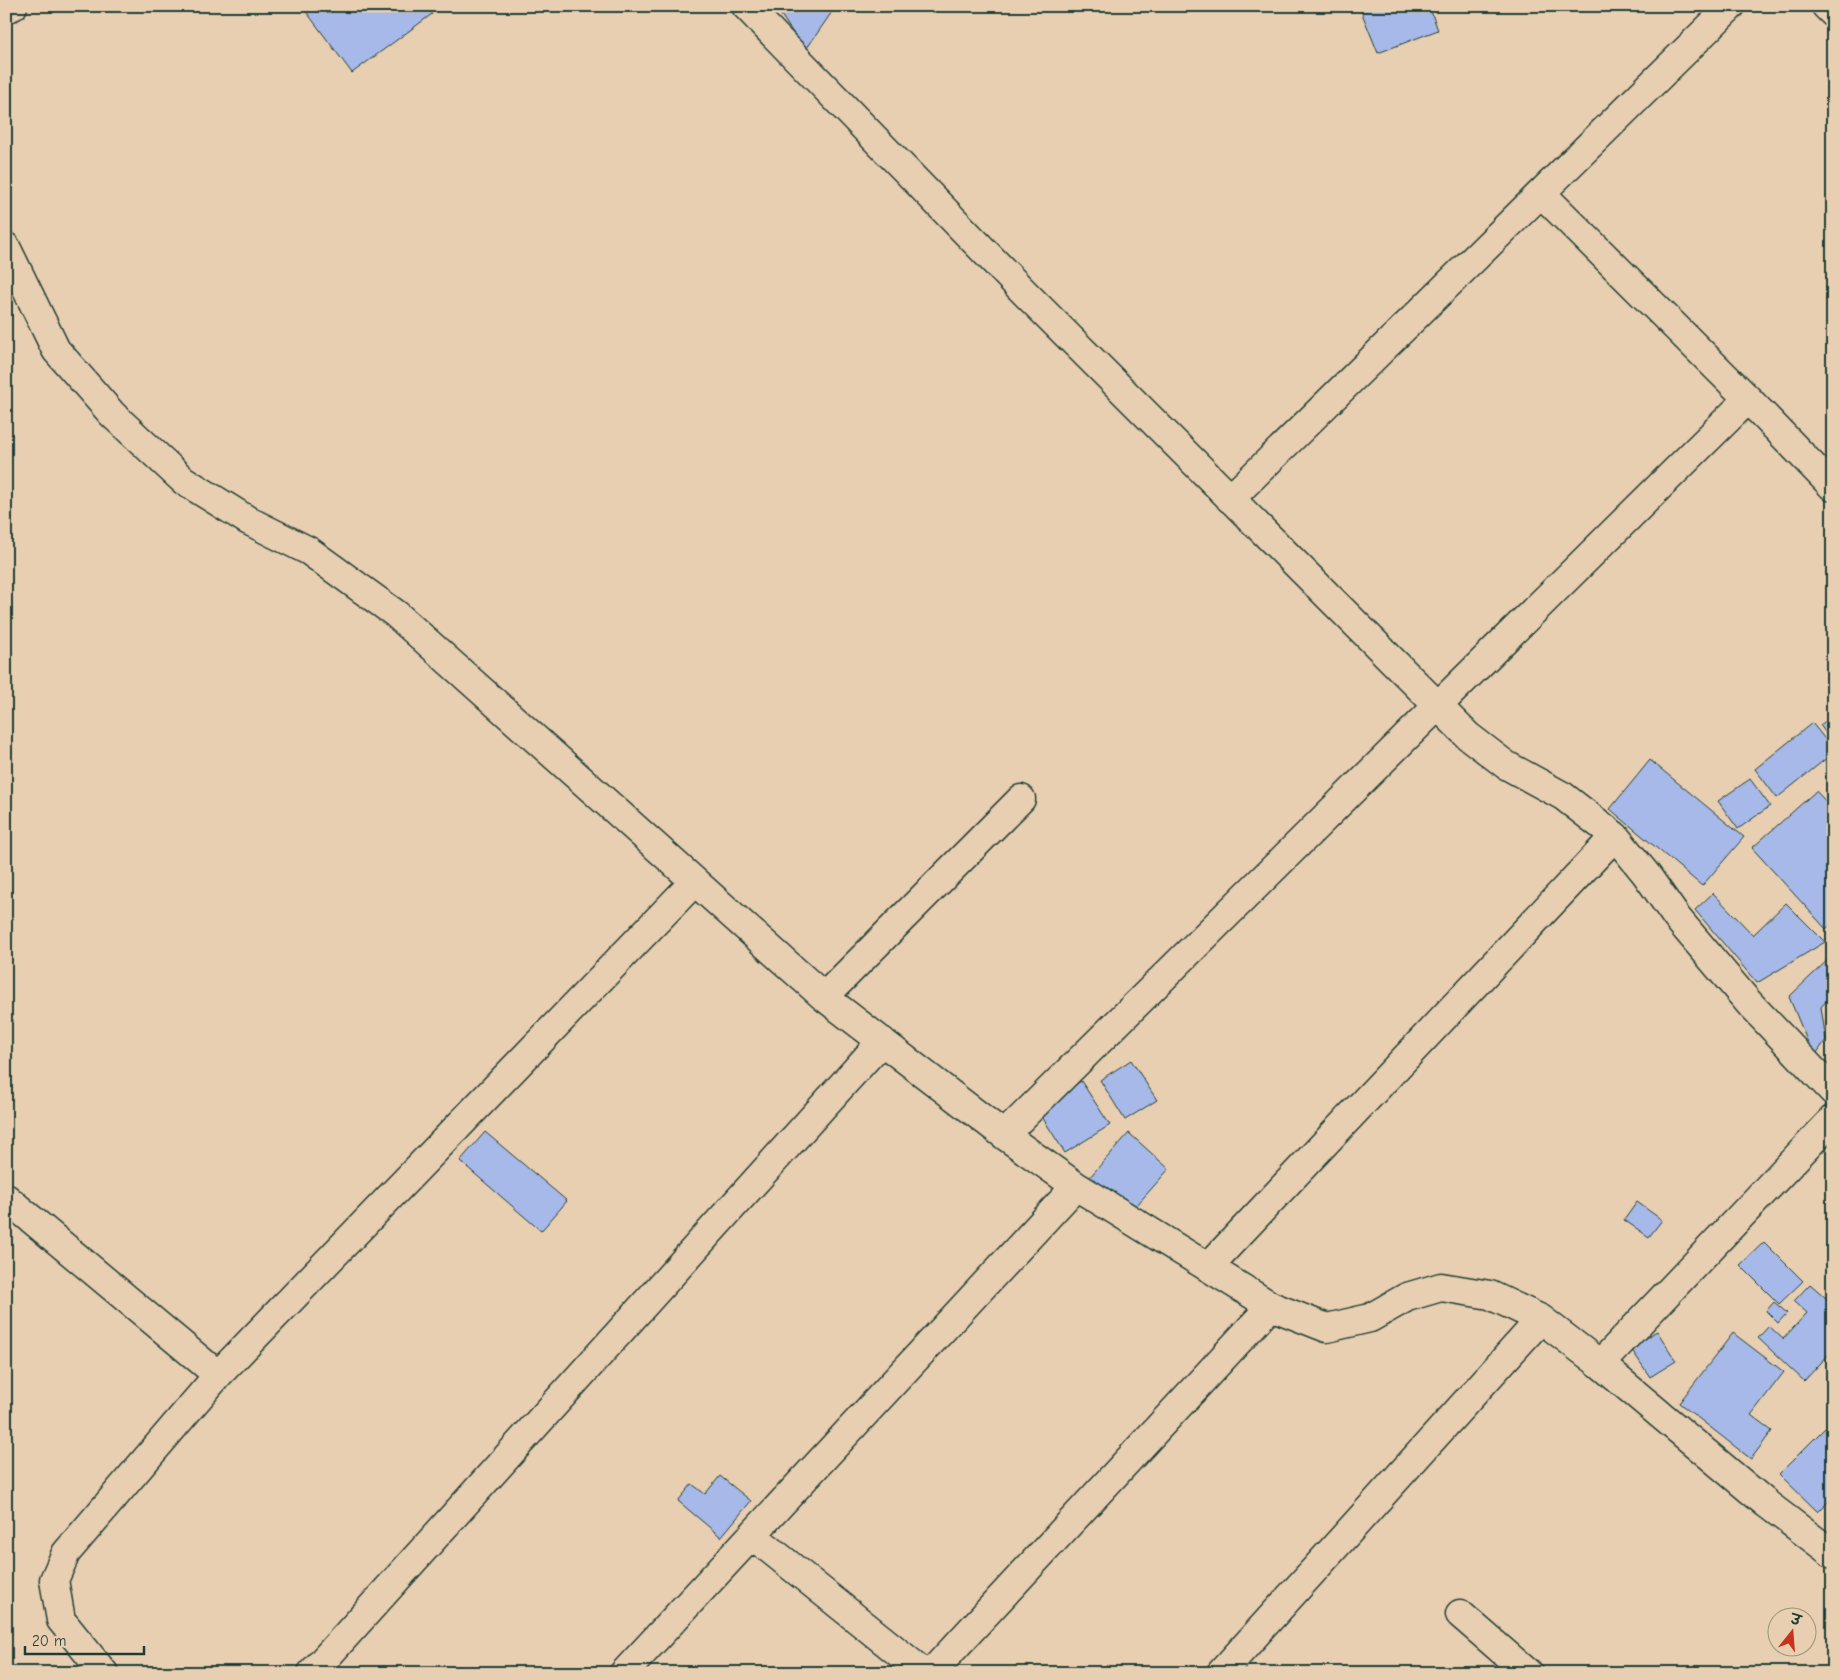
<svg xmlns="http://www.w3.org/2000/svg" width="1839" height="1679" font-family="'Comic Neue','Playpen Sans Deva',sans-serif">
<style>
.building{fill:#a7b9e8;stroke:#1f3d34}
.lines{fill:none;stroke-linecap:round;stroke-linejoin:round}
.minor-casing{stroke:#1f3d34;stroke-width:31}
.highway-casing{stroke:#1f3d34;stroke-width:31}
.minor{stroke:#e9cfb1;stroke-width:28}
.highway{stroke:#e9cfb1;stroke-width:28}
</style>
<rect width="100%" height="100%" fill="#e9cfb1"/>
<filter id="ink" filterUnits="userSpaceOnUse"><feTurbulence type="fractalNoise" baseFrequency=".02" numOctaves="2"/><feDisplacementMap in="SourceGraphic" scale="10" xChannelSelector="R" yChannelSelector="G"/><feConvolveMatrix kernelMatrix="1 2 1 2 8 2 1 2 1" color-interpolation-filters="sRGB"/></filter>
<g filter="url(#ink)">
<!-- building -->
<path class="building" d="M 302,6 L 426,6 L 432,14 L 352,73 Z
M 775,6 L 836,6 L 805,51 Z
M 1359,6 L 1429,6 L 1438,30 L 1378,53 Z
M 1833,716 L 1833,743 L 1820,725 Z
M 1812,723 L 1833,749 L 1833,753 L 1777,798 L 1755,769 Z
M 1650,760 L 1744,837 L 1702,886 L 1610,809 Z
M 1750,779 L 1770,806 L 1738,829 L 1718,801 Z
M 1816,791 L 1833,809 L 1833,922 L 1826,929 L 1752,848 Z
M 1713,893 L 1753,935 L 1786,903 L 1825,942 L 1757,983 L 1695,910 Z
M 1833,955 L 1833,993 L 1821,1007 L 1826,1040 L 1814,1057 L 1789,997 Z
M 1131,1060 L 1157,1100 L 1125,1120 L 1100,1080 Z
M 1081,1081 L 1110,1125 L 1065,1153 L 1037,1109 Z
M 485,1132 L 567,1201 L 541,1231 L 460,1161 Z
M 1129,1133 L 1169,1169 L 1128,1215 L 1088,1179 Z
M 1637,1202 L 1662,1220 L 1649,1237 L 1624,1220 Z
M 1764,1242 L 1803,1281 L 1779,1304 L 1740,1265 Z
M 1810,1284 L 1833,1304 L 1833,1350 L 1804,1381 L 1758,1338 L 1769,1326 L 1783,1339 L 1807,1313 L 1794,1301 Z
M 1774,1302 L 1787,1313 L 1778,1323 L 1766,1311 Z
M 1657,1331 L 1676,1361 L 1650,1377 L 1630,1347 Z
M 1733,1333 L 1784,1372 L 1751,1415 L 1772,1431 L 1751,1459 L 1679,1403 Z
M 1833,1420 L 1833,1497 L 1818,1512 L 1779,1474 Z
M 720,1476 L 751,1501 L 721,1537 L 678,1501 L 692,1484 L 705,1494 Z"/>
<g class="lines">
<defs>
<path id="minor" d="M 746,6 L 1023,291 L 1468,736 L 1506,765 L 1563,796 L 1615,836 L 1646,874 L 1677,918 L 1749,1003 L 1833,1091
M 1826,6 L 1833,13
M 1541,193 L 1748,399 L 1833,487
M 6,247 L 56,350 L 112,414 L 183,480 L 249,521 L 309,551 L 396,614 L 824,997 L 1004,1135 L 1076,1186 L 1271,1306 L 1327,1328 L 1370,1318 L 1407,1297 L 1441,1287 L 1490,1295 L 1541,1319 L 1600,1364 L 1767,1504 L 1833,1554
M 1230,499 L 1731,6
M 824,997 L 1021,799
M 1004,1135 L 1748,399
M 6,1198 L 218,1375
M 1208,1267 L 1615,836
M 1600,1364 L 1833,1119
M 752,1535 L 924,1673
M 1460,1614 L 1528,1673
M 104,1673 L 61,1620 L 54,1580 L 66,1553 L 218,1375 L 694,882
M 312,1673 L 882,1041
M 624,1673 L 1076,1186
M 931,1673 L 1271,1306
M 1221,1673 L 1541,1319"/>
<path id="highway" d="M 6,9 L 13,6"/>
</defs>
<!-- minor casing -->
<use href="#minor" class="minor-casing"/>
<!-- highway casing -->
<use href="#highway" class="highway-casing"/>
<!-- minor -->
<use href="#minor" class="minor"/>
<!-- highway -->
<use href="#highway" class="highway"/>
</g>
</g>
<!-- margin -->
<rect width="1839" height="1679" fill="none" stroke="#e9cfb1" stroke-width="25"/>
<rect x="12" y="12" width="1814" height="1654" fill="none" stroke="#1f3d34" stroke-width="2" filter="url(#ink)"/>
<!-- north arrow -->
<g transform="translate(1792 1632) rotate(17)"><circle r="24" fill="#e9cfb1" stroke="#98957f"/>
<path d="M0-4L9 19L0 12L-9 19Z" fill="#c8321e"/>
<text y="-8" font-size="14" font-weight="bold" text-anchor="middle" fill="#1f3d34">उ</text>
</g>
<!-- scale -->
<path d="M25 1646v8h119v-8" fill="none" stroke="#1f3d34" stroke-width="2.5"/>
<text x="32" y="1646" font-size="15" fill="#1f3d34" stroke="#e9cfb1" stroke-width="4" paint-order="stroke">20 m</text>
</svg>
